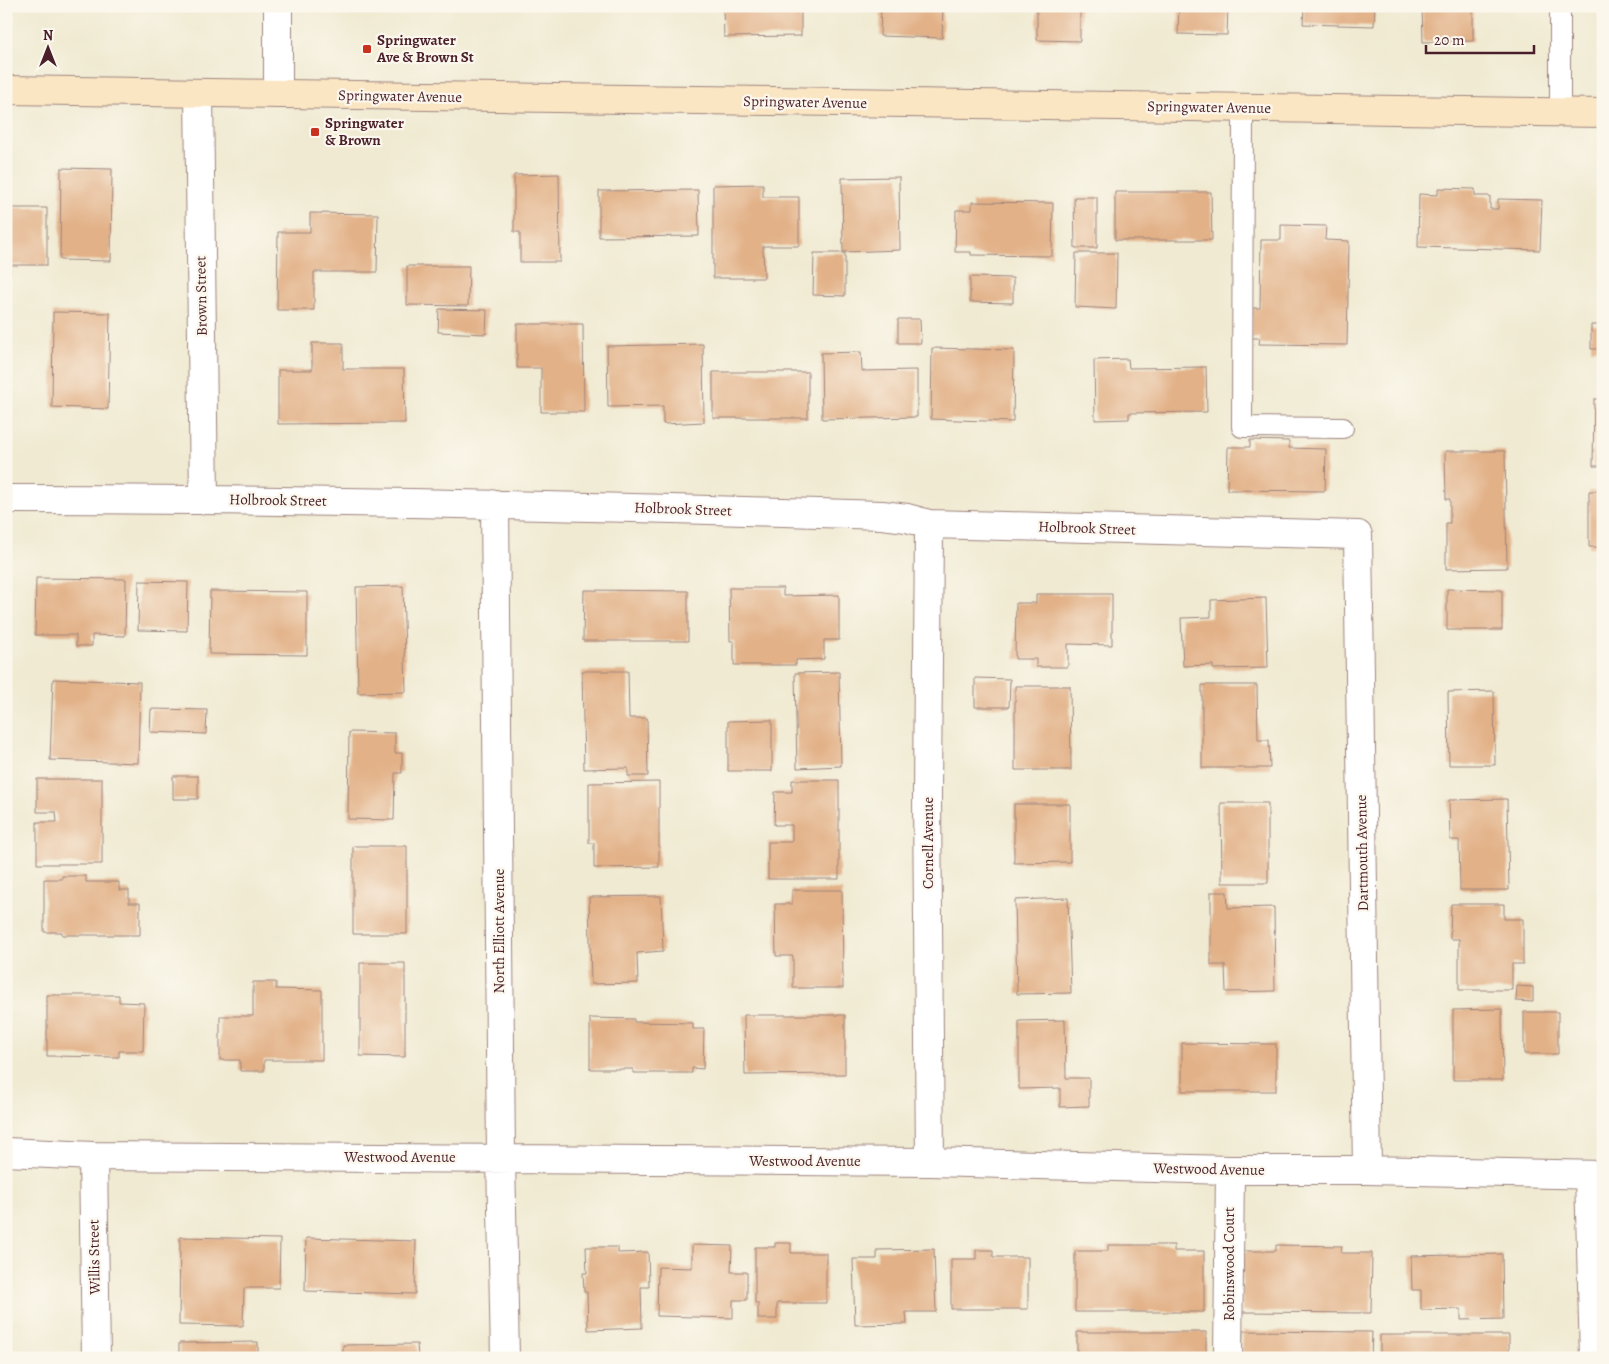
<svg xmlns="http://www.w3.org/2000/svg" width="1609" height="1364" font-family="Alegreya,serif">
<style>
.building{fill:#e2b187}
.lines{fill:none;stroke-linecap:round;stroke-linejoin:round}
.lane-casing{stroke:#9d847e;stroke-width:22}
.street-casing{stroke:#9d847e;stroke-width:30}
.secondary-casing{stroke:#9d847e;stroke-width:30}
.lane{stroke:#fff;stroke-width:20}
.street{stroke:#fff;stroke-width:28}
.secondary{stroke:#fbe6c4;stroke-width:28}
.poi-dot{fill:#c8321e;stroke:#fbf7ec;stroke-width:2}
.labels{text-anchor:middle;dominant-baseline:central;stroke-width:4.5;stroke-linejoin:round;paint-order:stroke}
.poi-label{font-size:15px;font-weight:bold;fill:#4a1f2b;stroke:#fbf7ec;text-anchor:start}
.street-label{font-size:15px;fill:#4a1f2b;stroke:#fbf7ec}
</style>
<rect width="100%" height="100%" fill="#fbf7ec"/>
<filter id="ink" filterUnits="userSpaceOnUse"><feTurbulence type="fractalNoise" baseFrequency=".02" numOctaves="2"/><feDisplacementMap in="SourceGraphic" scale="10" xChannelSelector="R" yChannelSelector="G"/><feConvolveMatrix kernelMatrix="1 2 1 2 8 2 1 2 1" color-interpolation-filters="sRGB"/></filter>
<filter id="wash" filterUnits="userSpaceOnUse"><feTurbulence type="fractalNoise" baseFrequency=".0096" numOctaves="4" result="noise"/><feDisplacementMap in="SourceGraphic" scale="20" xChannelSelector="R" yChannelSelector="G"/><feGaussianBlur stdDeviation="1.12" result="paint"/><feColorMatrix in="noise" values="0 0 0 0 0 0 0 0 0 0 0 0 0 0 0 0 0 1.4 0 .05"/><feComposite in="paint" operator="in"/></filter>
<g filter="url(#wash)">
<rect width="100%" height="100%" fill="#f0ead2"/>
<g id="blocks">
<!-- building -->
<path class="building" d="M 723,6 L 801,6 L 801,36 L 724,37 Z
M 881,6 L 943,6 L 942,38 L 880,36 Z
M 1037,6 L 1080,6 L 1080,41 L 1037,40 Z
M 1179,6 L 1228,6 L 1227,35 L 1178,34 Z
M 1304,6 L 1375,6 L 1374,26 L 1303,24 Z
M 1422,6 L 1473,6 L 1473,41 L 1423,42 Z
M 61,168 L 112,169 L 111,261 L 60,260 Z
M 559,174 L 560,262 L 520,262 L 520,232 L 514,232 L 514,175 Z
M 899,177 L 900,250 L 843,252 L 842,178 Z
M 763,184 L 763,197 L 799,197 L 799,246 L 763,246 L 764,278 L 713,278 L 713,185 Z
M 1438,188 L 1475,189 L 1475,196 L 1490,196 L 1490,209 L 1498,209 L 1498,199 L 1542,200 L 1540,250 L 1418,247 L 1419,194 L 1438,195 Z
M 698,190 L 699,236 L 599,237 L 599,191 Z
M 1115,192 L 1211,192 L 1212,240 L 1115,240 Z
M 1074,197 L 1097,197 L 1097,248 L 1075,248 Z
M 972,202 L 1053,203 L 1052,256 L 971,255 L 971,252 L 955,252 L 956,210 L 972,210 Z
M 6,208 L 47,208 L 47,265 L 10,265 L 10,275 L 6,275 Z
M 310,213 L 378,214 L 377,272 L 314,272 L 314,310 L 277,310 L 278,232 L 310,232 Z
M 1281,225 L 1326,226 L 1325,240 L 1349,241 L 1347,345 L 1259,344 L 1260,338 L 1251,338 L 1252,308 L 1260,308 L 1261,240 L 1281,240 Z
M 814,253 L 845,253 L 845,296 L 813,295 Z
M 1076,253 L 1117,253 L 1116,309 L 1075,307 Z
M 407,266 L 469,266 L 468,306 L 407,305 Z
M 970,277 L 1013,278 L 1013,303 L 970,302 Z
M 439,309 L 487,310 L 486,334 L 438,332 Z
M 53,312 L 110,313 L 108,409 L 52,407 Z
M 898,319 L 920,319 L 921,343 L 898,343 Z
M 517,324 L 583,324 L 584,412 L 541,412 L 541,368 L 517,368 Z
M 1591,325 L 1603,325 L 1603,349 L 1591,349 Z
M 312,343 L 343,343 L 343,369 L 404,369 L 405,423 L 278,424 L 278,370 L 312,370 Z
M 703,344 L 704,422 L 663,424 L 663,406 L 608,407 L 607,346 Z
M 932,348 L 1014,350 L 1013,422 L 931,419 Z
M 861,352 L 862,371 L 917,370 L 917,417 L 822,419 L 821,353 Z
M 1128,359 L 1129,368 L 1206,367 L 1207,412 L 1129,413 L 1129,419 L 1095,420 L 1094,360 Z
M 713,372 L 808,372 L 808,418 L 713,418 Z
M 1594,399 L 1603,399 L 1603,466 L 1593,466 Z
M 1250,440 L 1289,441 L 1289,448 L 1326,449 L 1325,491 L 1227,490 L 1228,447 L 1250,447 Z
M 1445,451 L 1505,451 L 1507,568 L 1446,569 L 1446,523 L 1450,523 L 1450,499 L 1446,499 Z
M 1589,491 L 1603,491 L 1603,547 L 1589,547 Z
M 36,578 L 126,579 L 125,636 L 92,635 L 92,646 L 76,646 L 76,635 L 35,635 Z
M 139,581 L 188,582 L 187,631 L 138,630 Z
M 403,586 L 406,692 L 358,693 L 356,587 Z
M 729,588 L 783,588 L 783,596 L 839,595 L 839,640 L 824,640 L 824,659 L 796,660 L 796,665 L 734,665 L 734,641 L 730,641 Z
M 1447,589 L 1502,590 L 1502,630 L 1447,630 Z
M 584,590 L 688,591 L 688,641 L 583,641 Z
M 210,591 L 307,592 L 307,655 L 209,654 Z
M 1036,594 L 1112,594 L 1112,645 L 1068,644 L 1068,667 L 1036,667 L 1036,659 L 1015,659 L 1016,603 L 1036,603 Z
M 1266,598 L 1268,668 L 1213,669 L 1213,665 L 1183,666 L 1181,618 L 1211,617 L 1211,600 Z
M 582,671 L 628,671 L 629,718 L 647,718 L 648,776 L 628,776 L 628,768 L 584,769 Z
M 839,672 L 841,766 L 797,768 L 795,673 Z
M 975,678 L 1010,679 L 1009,707 L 975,707 Z
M 53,679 L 140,682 L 138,763 L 50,760 Z
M 1202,685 L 1257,685 L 1258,740 L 1269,740 L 1270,768 L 1202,768 Z
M 1015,686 L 1070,686 L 1071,770 L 1015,770 Z
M 1494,691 L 1495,765 L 1449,765 L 1448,692 Z
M 151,709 L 207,710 L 206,734 L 150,732 Z
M 772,720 L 772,771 L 728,771 L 728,721 Z
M 349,732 L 395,733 L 395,753 L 402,753 L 402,773 L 395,773 L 394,820 L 348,819 Z
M 173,776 L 198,776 L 198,799 L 173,799 Z
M 37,779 L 102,779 L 102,864 L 37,864 L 37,822 L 57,822 L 56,812 L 37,812 Z
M 792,780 L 839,780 L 839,879 L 768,879 L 768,842 L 792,842 L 792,825 L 774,825 L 775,792 L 792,792 Z
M 659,782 L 659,867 L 594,868 L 594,843 L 589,843 L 589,783 Z
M 1507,799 L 1509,890 L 1460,890 L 1459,840 L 1450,840 L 1449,800 Z
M 1221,803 L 1268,803 L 1268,883 L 1222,883 Z
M 1014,804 L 1070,804 L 1070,862 L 1014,863 Z
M 353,846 L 407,846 L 407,934 L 353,934 Z
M 62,876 L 86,876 L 86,882 L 119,882 L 119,890 L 129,890 L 129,903 L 140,903 L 140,935 L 62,935 L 62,932 L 44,932 L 44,879 L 62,879 Z
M 792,890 L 842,890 L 843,988 L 793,988 L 793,956 L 776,956 L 775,904 L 792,904 Z
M 1211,892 L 1227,892 L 1228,908 L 1274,907 L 1275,991 L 1226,992 L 1225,965 L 1211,965 Z
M 661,896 L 663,951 L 637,953 L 638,983 L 591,984 L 589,897 Z
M 1068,898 L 1071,993 L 1017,994 L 1015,900 Z
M 1451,904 L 1504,904 L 1504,919 L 1523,919 L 1523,964 L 1512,964 L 1512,990 L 1459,990 L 1459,939 L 1450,939 Z
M 360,963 L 405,963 L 405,1057 L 360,1056 Z
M 253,982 L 276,982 L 276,989 L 322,990 L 322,1060 L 264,1060 L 264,1071 L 240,1071 L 240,1060 L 220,1060 L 220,1016 L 253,1016 Z
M 1517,986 L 1533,987 L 1533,1002 L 1516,1001 Z
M 47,995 L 119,995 L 119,1002 L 144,1003 L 143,1051 L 119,1051 L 119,1057 L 47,1056 Z
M 1502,1009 L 1503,1080 L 1453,1080 L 1453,1010 Z
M 1524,1012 L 1558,1012 L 1558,1054 L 1524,1054 Z
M 744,1015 L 845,1015 L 845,1074 L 745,1075 Z
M 590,1018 L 634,1019 L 634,1022 L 693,1023 L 693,1029 L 704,1029 L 703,1069 L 692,1068 L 692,1073 L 633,1073 L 633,1069 L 590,1069 Z
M 1065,1020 L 1066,1078 L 1089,1078 L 1089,1106 L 1060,1107 L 1060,1088 L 1019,1089 L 1019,1021 Z
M 1182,1043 L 1276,1044 L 1276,1091 L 1182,1091 Z
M 180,1237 L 280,1239 L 279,1288 L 244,1288 L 243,1326 L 179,1325 Z
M 306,1238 L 416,1241 L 415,1294 L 305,1291 Z
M 775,1243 L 791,1243 L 791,1253 L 826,1253 L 826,1303 L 777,1303 L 777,1319 L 758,1319 L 758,1303 L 755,1303 L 755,1247 L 775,1247 Z
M 692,1245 L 732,1246 L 731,1272 L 747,1272 L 747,1300 L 733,1300 L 733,1318 L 657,1316 L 658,1267 L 692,1268 Z
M 1108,1245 L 1174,1245 L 1174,1251 L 1204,1251 L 1204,1312 L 1075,1312 L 1075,1251 L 1108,1251 Z
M 1276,1245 L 1342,1246 L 1341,1253 L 1372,1253 L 1371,1313 L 1242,1312 L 1243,1251 L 1276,1251 Z
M 586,1247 L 618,1247 L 618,1253 L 648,1252 L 649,1287 L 641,1287 L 642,1328 L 588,1330 L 587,1292 L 584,1292 L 583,1273 L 587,1273 Z
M 934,1249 L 936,1312 L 906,1312 L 907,1324 L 855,1325 L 853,1259 L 877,1259 L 877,1250 Z
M 976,1250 L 993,1250 L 993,1257 L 1028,1257 L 1028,1309 L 951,1309 L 951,1259 L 976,1259 Z
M 1502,1254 L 1503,1319 L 1461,1320 L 1461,1309 L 1421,1310 L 1421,1290 L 1412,1290 L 1411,1256 Z
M 1243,1331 L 1372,1332 L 1371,1358 L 1242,1358 Z
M 1077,1332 L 1206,1332 L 1206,1358 L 1077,1358 Z
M 1380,1335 L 1509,1335 L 1509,1358 L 1380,1358 Z
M 258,1342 L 258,1358 L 179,1358 L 179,1343 Z
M 417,1344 L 418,1358 L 343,1358 L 343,1345 Z"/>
</g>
</g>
<g filter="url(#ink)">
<use href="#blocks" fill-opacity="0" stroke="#9d847e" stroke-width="1"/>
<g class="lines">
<defs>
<path id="lane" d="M 1243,108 L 1242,427 L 1343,428
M 1560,112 L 1560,6"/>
<path id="street" d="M 199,93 L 204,499
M 278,94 L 278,6
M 6,499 C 298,499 590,506 882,515 L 907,518 L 929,524 L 1358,535 L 1367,1170
M 495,504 L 501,1158 L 505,1358
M 929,524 L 927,797 L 930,1162
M 6,1152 L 93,1156 L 930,1162 L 1230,1170 L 1367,1170 L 1603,1175
M 93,1156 L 96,1358
M 1589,1175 L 1594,1358
M 1228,1358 L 1230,1170"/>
<path id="secondary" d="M 6,90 L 1603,113"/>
</defs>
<!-- lane casing -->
<use href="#lane" class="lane-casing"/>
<!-- street casing -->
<use href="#street" class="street-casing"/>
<!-- secondary casing -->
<use href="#secondary" class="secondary-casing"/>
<!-- lane -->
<use href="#lane" class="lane"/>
<!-- street -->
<use href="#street" class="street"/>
<!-- secondary -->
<use href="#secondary" class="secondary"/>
</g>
</g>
<!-- markers -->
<g class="poi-dot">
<rect x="362" y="44" width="10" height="10" rx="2.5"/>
<rect x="310" y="127" width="10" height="10" rx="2.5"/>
</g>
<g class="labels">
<!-- poi labels -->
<g class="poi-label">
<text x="377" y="40">Springwater<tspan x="377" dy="17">Ave &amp; Brown St</tspan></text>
<text x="325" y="123">Springwater<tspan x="325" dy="17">&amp; Brown</tspan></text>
</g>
<!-- street labels -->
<g class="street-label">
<text transform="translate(400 96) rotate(1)">Springwater Avenue</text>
<text transform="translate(805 102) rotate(1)">Springwater Avenue</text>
<text transform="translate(1209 107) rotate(1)">Springwater Avenue</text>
<text transform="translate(201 296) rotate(-91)">Brown Street</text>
<text transform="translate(278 500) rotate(1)">Holbrook Street</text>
<text transform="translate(683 509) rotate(2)">Holbrook Street</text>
<text transform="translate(1087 528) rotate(2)">Holbrook Street</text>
<text transform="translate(928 843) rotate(-90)">Cornell Avenue</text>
<text transform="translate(1362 853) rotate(-91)">Dartmouth Avenue</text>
<text transform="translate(499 931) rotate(-90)">North Elliott Avenue</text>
<text x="400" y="1157">Westwood Avenue</text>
<text x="805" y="1161">Westwood Avenue</text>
<text transform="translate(1209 1169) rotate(1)">Westwood Avenue</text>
<text transform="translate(94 1257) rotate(-91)">Willis Street</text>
<text transform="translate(1229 1264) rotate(-90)">Robinswood Court</text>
</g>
</g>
<!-- margin -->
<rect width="1609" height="1364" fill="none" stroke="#fbf7ec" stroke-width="25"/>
<!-- north arrow -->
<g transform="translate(48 48)" stroke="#fbf7ec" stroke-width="4" paint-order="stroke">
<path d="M0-4L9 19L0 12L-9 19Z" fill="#4a1f2b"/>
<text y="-8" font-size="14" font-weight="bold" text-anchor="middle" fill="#4a1f2b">N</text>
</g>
<!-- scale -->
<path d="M1426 45v8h108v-8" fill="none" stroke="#4a1f2b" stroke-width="2.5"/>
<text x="1434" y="45" font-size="15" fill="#4a1f2b" stroke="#fbf7ec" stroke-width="4" paint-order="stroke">20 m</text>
</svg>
